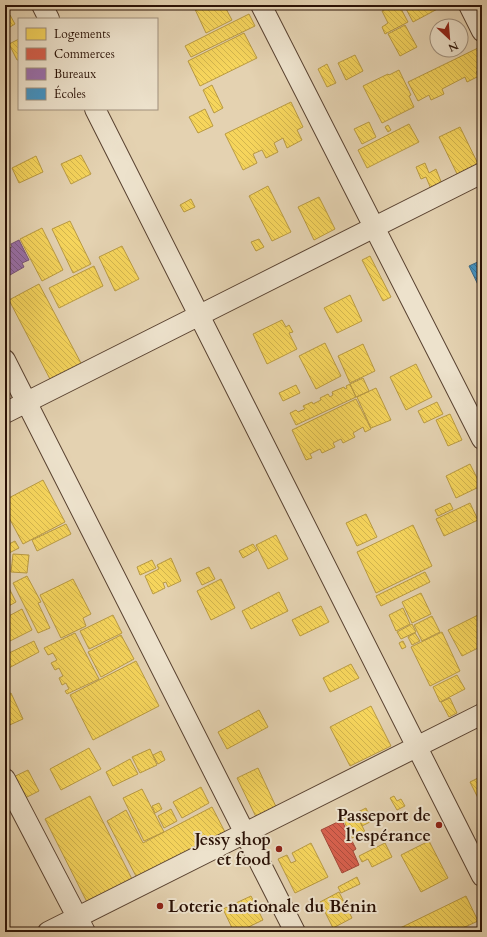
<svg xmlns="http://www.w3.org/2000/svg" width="487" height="937" font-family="Cardo,serif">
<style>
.homes{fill:url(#homes-back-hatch);stroke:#b99a42}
.shops{fill:url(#shops-back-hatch);stroke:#a34938}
.offices{fill:url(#offices-back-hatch);stroke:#78547a}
.schools{fill:url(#schools-back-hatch);stroke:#3c6c8a}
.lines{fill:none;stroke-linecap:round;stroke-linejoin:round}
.minor-casing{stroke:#594231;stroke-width:22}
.minor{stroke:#ede2cc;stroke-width:20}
.poi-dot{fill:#8f2418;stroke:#ede2cc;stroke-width:1.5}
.labels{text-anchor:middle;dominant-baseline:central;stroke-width:4;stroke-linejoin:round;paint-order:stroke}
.poi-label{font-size:17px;font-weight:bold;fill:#2b1206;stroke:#ede2cc;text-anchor:end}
</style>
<defs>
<pattern id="homes-back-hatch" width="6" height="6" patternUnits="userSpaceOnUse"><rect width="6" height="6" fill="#f6d55c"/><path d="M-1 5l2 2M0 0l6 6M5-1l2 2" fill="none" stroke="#d3b64e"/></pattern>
<pattern id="shops-back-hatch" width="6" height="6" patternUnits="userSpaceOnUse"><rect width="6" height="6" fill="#d6604d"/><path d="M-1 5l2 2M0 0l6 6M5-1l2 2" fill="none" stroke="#ae4e3e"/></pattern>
<pattern id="offices-back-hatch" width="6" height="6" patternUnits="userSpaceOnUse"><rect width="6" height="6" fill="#9970ab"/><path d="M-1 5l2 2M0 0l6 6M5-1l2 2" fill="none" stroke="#7d5b89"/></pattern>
<pattern id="schools-back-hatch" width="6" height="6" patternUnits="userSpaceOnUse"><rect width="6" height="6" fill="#4393c3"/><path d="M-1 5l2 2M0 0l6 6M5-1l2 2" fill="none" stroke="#38779c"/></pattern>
</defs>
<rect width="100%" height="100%" fill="#e4d2b1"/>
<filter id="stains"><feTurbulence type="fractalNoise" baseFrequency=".005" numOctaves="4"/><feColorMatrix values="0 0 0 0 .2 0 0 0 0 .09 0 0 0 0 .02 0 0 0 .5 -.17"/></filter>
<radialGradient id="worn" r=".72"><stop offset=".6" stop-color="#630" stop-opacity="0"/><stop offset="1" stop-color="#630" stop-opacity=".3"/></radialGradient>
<!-- homes -->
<path class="homes" d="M 193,5 L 224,5 L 232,20 L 206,33 Z
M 394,5 L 399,5 L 408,22 L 385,34 L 382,27 L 388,23 L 382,11 Z
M 404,5 L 445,5 L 413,22 Z
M 249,14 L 255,26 L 191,57 L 185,46 Z
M 10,15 L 15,24 L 5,30 L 5,18 Z
M 405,25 L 417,47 L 400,56 L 388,34 Z
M 244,33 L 257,58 L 200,86 L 188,61 Z
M 19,39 L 19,60 L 17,60 L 9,44 Z
M 478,48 L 482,56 L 482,69 L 476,72 L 479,76 L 467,82 L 465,77 L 442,89 L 444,94 L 431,100 L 429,95 L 418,101 L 408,82 Z
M 355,55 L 363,71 L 346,80 L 338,63 Z
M 327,64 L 336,83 L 327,87 L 318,69 Z
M 399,70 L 411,95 L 409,96 L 414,107 L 382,123 L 363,86 L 388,74 L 389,75 Z
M 212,85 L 223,108 L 214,113 L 203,90 Z
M 291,102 L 303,127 L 297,130 L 302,140 L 287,148 L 283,138 L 274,143 L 278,152 L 266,158 L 262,150 L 253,154 L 257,163 L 243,170 L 225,134 Z
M 205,109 L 213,126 L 198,133 L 189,117 Z
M 369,122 L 376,137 L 362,144 L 354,129 Z
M 409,124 L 419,142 L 367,168 L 358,150 Z
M 388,125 L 391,130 L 388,132 L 385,127 Z
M 460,127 L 481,170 L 460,180 L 439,137 Z
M 81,155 L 91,174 L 71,184 L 61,164 Z
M 36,156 L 43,172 L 19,183 L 12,168 Z
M 425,163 L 429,173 L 436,169 L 442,184 L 431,189 L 426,177 L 421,179 L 416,167 Z
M 268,186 L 291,232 L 272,241 L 249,196 Z
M 319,197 L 335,229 L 314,240 L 298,207 Z
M 191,199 L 195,207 L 184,212 L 180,205 Z
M 70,221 L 91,264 L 73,273 L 52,229 Z
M 42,228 L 63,270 L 42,281 L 20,239 Z
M 259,239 L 264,247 L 256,251 L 251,242 Z
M 122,246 L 139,279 L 115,291 L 99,257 Z
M 370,256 L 391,297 L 383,301 L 362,260 Z
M 94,266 L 103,286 L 59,308 L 49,288 Z
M 39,284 L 82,365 L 51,381 L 9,300 Z
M 350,295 L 362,321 L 337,333 L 324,308 Z
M 282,320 L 286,327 L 289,325 L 293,332 L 289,333 L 297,349 L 267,364 L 253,334 Z
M 325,343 L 341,376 L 316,389 L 299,356 Z
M 363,344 L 375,371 L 350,383 L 338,356 Z
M 416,364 L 432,397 L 406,410 L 390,377 Z
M 363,378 L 369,391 L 356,397 L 350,384 Z
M 350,384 L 356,397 L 296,425 L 290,413 L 296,410 L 298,412 L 305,409 L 303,406 L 312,402 L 313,404 L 321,400 L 320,398 L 328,394 L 330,397 L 333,395 L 332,392 L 344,387 L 345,389 L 347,388 L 346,386 Z
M 296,385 L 300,393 L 283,401 L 279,393 Z
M 376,388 L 391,420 L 371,428 L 357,397 Z
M 356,399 L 371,429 L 365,432 L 363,427 L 353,433 L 355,437 L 343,443 L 341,439 L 333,443 L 335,447 L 322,453 L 320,449 L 310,454 L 312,458 L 306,460 L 292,430 Z
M 437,402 L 443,414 L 424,423 L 418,411 Z
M 450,414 L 462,440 L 448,446 L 436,420 Z
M 470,464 L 481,486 L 456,498 L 446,476 Z
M 43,480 L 65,522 L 23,544 L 5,510 L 5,500 Z
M 450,503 L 453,509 L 438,516 L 435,510 Z
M 470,503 L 478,520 L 444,536 L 436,519 Z
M 366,514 L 377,537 L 357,546 L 346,523 Z
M 66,524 L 71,534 L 37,551 L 32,540 Z
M 413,525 L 432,566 L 376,593 L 357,552 Z
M 276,535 L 288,559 L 268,569 L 256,545 Z
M 15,541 L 19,548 L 5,555 L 5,546 Z
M 253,544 L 257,550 L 243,558 L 239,551 Z
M 13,554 L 29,555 L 27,573 L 11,572 Z
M 171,558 L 181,581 L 168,587 L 166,582 L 163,583 L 165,588 L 153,594 L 145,576 L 159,569 L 157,565 Z
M 152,560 L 156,568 L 140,575 L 137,567 Z
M 209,567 L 215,579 L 202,585 L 196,573 Z
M 425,572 L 430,582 L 381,606 L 376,596 Z
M 27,576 L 41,602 L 38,603 L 50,628 L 38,633 L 13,583 Z
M 73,579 L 91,614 L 83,618 L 86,626 L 61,638 L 40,595 Z
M 221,579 L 235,608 L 211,620 L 197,591 Z
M 5,580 L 16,602 L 5,608 Z
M 279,592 L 288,611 L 251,629 L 242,611 Z
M 421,593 L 431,614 L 412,623 L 402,602 Z
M 321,606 L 329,622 L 300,636 L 292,620 Z
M 403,608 L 410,624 L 396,631 L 389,615 Z
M 22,609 L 32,630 L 6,643 L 5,640 L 5,618 Z
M 482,613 L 482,646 L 462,656 L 448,630 Z
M 113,615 L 122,633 L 89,649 L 80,631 Z
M 432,616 L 440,632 L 422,641 L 414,625 Z
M 412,624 L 416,632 L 401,639 L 397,632 Z
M 442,632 L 460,671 L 430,686 L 411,647 Z
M 75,633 L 99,679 L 67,694 L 65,691 L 69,689 L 66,683 L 62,685 L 59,678 L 63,676 L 59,668 L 55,670 L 51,663 L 57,660 L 53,653 L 48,655 L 44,648 Z
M 415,633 L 420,641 L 412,645 L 408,637 Z
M 121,635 L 134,659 L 101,677 L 88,652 Z
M 34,641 L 39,652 L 5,670 L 5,655 Z
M 403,641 L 406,647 L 402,649 L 399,643 Z
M 136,661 L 159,706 L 93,740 L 70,695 Z
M 351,664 L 359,678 L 330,692 L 323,678 Z
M 457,675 L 465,689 L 440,702 L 433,687 Z
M 11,693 L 23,719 L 5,727 L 5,696 Z
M 450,698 L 457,713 L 449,717 L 441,702 Z
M 371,706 L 391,746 L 350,766 L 330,727 Z
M 259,710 L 268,727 L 227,749 L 218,732 Z
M 89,748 L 101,769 L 61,790 L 50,769 Z
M 150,749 L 157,765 L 140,773 L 132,757 Z
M 161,751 L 165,760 L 158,764 L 153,755 Z
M 130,759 L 138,774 L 113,786 L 106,772 Z
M 258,768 L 278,811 L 258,821 L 237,778 Z
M 28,770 L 39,791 L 17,802 L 7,780 Z
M 482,776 L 482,806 L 470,782 Z
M 201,787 L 209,803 L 182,818 L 173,802 Z
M 142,789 L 164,832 L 144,841 L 123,798 Z
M 90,796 L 134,883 L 89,906 L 45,819 Z
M 394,796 L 397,801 L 401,799 L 405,806 L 397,810 L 390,798 Z
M 159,803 L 162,809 L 155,813 L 152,806 Z
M 212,807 L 225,832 L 137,878 L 107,821 L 126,810 L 143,843 Z
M 366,808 L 372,821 L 362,826 L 356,813 Z
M 171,809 L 177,821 L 164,828 L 158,816 Z
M 356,813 L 365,832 L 352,838 L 343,819 Z
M 429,841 L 448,878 L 421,892 L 401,855 Z
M 311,843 L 328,877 L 295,893 L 278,859 L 287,855 L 291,863 L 296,861 L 292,853 Z
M 385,843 L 392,857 L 372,867 L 368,859 L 362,862 L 359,856 Z
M 357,877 L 360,884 L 341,893 L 338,887 Z
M 339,892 L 352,918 L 333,928 L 320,902 Z
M 251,896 L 263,920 L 238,932 L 234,932 L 223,909 Z
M 466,896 L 478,921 L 454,932 L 399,932 L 398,929 Z"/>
<!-- shops -->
<path class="shops" d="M 342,820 L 348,834 L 345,835 L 346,838 L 350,837 L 356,849 L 353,851 L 359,865 L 342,873 L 321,830 Z"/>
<!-- offices -->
<path class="offices" d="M 19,240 L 29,260 L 22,263 L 24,267 L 10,275 L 8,271 L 5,272 L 5,250 L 12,247 L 11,244 Z"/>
<!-- schools -->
<path class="schools" d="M 482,260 L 482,290 L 481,291 L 469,266 Z"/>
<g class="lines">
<defs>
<path id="minor" d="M 42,5 L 49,19
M 261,5 L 482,439
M 469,5 L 482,31
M 95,109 L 482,876
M 5,360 L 295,932
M 5,413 L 482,173
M 5,779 L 85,932
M 48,932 L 482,714"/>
</defs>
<!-- minor casing -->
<use href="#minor" class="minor-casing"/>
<!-- minor -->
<use href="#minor" class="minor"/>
</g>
<!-- markers -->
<g class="poi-dot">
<circle cx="439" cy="825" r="4"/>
<circle cx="279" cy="849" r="4"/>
<circle cx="160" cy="906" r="4"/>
</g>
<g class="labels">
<!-- poi labels -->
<g class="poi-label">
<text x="431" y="815">Passeport de<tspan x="431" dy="20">l'espérance</tspan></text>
<text x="271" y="839">Jessy shop<tspan x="271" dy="20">et food</tspan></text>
<text x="168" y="906" text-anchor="start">Loterie nationale du Bénin</text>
</g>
</g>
<!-- margin -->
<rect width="487" height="937" fill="none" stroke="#e4d2b1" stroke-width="20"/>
<rect x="6" y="6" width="475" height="925" fill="none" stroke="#2b1206" stroke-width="2"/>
<rect x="10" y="10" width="467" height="917" fill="none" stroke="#2b1206"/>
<!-- legend -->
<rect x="18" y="18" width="140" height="92" fill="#ede2cc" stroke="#9f8f7d"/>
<rect x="26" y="28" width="20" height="12" fill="#f6d55c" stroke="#9f8f7d"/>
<text x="54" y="38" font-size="12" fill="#2b1206">Logements</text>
<rect x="26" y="48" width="20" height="12" fill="#d6604d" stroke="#9f8f7d"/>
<text x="54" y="58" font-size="12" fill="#2b1206">Commerces</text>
<rect x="26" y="68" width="20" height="12" fill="#9970ab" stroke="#9f8f7d"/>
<text x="54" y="78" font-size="12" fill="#2b1206">Bureaux</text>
<rect x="26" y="88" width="20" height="12" fill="#4393c3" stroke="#9f8f7d"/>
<text x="54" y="98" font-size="12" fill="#2b1206">Écoles</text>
<!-- north arrow -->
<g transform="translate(449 38) rotate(154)"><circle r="19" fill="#ede2cc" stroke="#9f8f7d"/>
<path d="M0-3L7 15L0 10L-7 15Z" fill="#8f2418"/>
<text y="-6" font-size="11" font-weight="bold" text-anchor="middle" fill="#2b1206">N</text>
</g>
<rect width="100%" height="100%" filter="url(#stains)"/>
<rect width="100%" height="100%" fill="url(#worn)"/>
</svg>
